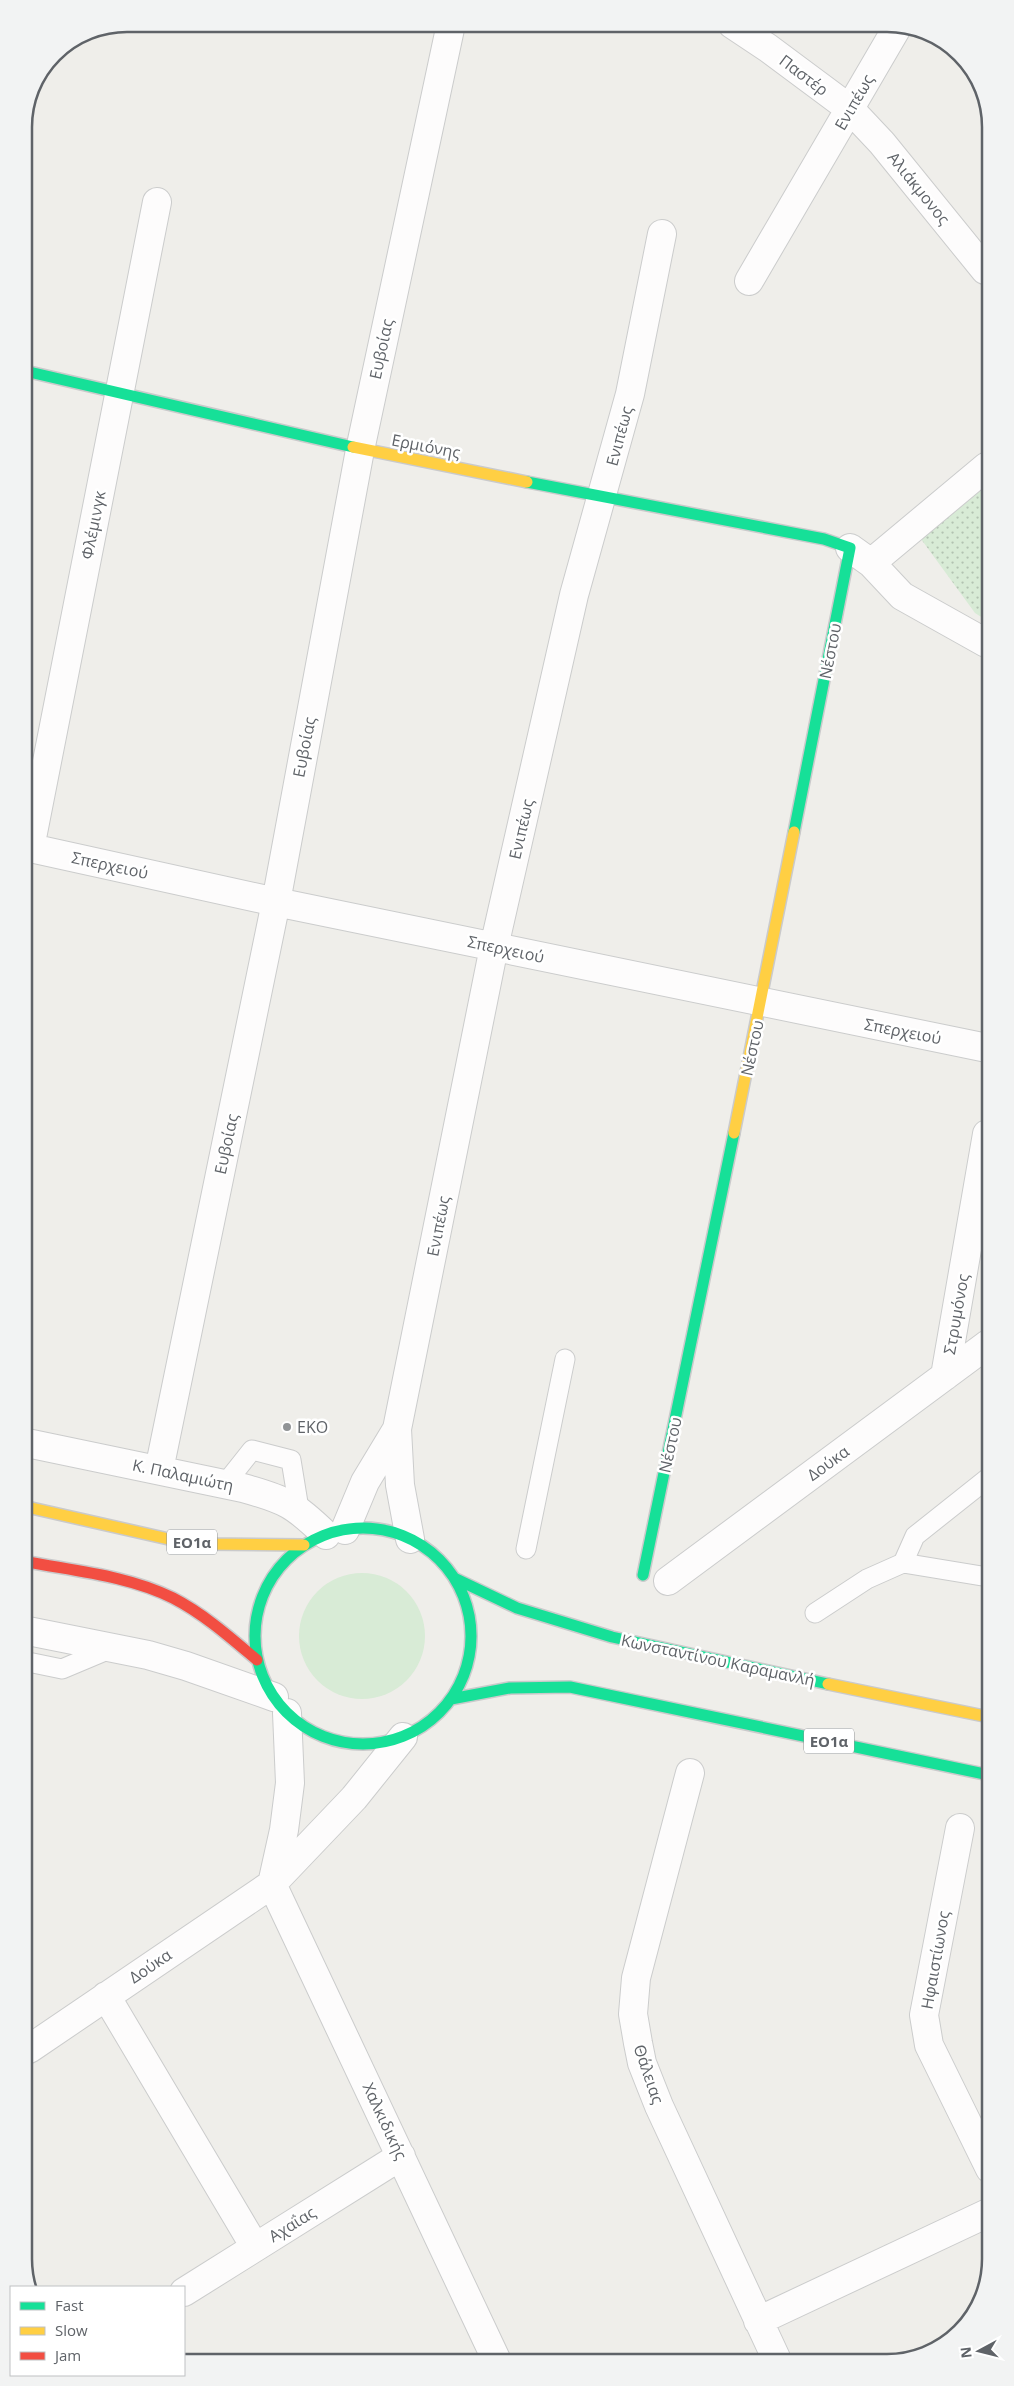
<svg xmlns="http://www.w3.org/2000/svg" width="1014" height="2386" font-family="'Open Sans',sans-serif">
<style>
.grass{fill:#d8ebd6}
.park{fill:url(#park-dots)}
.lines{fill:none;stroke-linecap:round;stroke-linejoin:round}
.lane-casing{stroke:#cbcccc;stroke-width:21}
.street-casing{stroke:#cbcccc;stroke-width:30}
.fast-casing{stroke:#cacacb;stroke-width:14}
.slow-casing{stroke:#cacacb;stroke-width:14}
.jam-casing{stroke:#cacacb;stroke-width:14}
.lane{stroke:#fdfcfc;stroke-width:19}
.street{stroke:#fdfcfc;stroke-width:28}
.fast{stroke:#16e098;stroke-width:11}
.slow{stroke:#ffcf43;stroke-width:11}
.jam{stroke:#f24e42;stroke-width:11}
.poi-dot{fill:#919496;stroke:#fff;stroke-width:2}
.labels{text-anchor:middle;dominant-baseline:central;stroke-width:5;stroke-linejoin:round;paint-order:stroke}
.shield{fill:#fff;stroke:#8f9295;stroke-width:1}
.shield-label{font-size:15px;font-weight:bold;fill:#5f6368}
.street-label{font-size:16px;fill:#5f6368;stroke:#fff}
.poi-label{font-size:16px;fill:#5f6368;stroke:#fff;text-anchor:start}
.rim{fill:none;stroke:#5f6368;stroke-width:2.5}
</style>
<defs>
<pattern id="park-dots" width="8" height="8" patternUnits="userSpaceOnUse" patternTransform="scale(1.25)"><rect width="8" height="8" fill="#d8ebd6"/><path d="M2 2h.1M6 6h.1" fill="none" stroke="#b2c2b1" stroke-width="1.8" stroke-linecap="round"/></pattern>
</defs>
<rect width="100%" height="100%" fill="#efeeea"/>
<!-- grass -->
<path class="grass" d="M299 1636a63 63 0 1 1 126 0a63 63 0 1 1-126 0Z"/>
<!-- park -->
<path class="park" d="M 986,486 L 986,620 L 975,613 L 921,539 Z"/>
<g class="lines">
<defs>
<path id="lane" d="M 225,1484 L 252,1450 L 291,1460 L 299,1509
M 526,1549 L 565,1359
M 903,1563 L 915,1536 L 988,1478
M 815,1613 L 867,1579 L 903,1563 L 988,1577
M 28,1662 L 62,1669 L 112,1648"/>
<path id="street" d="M 732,24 L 768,48 L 850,109 L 882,143 L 985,270
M 749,281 L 898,26
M 850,548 L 871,563 L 902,596 L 986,643
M 871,563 L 986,467
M 26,847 L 276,902 L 987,1048
M 30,848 L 157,202
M 945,1376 L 987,1134
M 27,1443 L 243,1488 C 286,1500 294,1504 326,1535
M 159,1470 L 276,902 L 360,450 L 451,24
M 345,1530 L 365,1482 L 397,1429
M 410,1539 L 400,1485 L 397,1429 L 494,947 L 574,595 L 630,394 L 662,234
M 668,1581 L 988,1344
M 28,1631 L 148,1655 L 186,1666 L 274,1697
M 690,1773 L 636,1978 L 633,2014 L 638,2043 L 642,2063 L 659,2106 L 776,2358
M 960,1828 L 924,2015 L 929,2045 L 990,2169
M 272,1884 L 496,2359
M 272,1884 L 284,1830 L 290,1783 L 287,1713
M 106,1996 L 255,2247
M 29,2049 L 272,1884 L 354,1798 L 403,1737
M 184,2292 L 401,2156
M 758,2321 L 990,2212"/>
<path id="fast" d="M 25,371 L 353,447
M 527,482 L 824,539 L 850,548 L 794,832
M255 1636a108 108 0 1 1 216 0a108 108 0 1 1-216 0Z
M 643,1575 L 734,1133
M 454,1578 L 517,1608 L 612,1637 L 828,1684
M 451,1699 L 510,1688 L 570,1687 L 989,1775"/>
<path id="slow" d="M 353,447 L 527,482
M 734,1133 L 794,832
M 27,1507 L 173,1540 L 205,1544 L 304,1545
M 828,1684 L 989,1717"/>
<path id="jam" d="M 28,1562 C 76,1571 129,1576 173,1598 C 204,1614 231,1638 257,1660"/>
</defs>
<!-- lane casing -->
<use href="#lane" class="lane-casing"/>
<!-- street casing -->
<use href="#street" class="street-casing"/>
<!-- fast casing -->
<use href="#fast" class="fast-casing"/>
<!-- slow casing -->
<use href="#slow" class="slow-casing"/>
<!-- jam casing -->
<use href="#jam" class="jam-casing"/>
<!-- lane -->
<use href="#lane" class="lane"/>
<!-- street -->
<use href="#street" class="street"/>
<!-- fast -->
<use href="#fast" class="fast"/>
<!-- slow -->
<use href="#slow" class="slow"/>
<!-- jam -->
<use href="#jam" class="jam"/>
</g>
<!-- markers -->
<circle class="poi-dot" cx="287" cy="1427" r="5"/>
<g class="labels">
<!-- shield labels -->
<g class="shield">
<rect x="167" y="1529.5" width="50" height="25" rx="4"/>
<rect x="804" y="1728.5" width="50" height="25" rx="4"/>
</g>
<g class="shield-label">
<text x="192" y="1542">ΕΟ1α</text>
<text x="829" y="1741">ΕΟ1α</text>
</g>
<!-- street labels -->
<g class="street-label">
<text transform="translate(804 75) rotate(37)">Παστέρ</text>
<text transform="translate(854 102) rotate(-60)">Ενιπέως</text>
<text transform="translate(919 188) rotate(51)">Αλιάκμονος</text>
<text transform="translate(381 349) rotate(-78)">Ευβοίας</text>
<text transform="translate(619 436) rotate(-75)">Ενιπέως</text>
<text transform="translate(426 446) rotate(11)">Ερμιόνης</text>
<text transform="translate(93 525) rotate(-79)">Φλέμινγκ</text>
<text transform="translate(830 651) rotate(-79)">Νέστου</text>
<text transform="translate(304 747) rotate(-79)">Ευβοίας</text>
<text transform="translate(521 829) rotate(-77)">Ενιπέως</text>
<text transform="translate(110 865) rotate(12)">Σπερχειού</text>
<text transform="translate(506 949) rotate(12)">Σπερχειού</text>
<text transform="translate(903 1031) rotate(11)">Σπερχειού</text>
<text transform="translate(752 1048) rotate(-78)">Νέστου</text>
<text transform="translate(226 1144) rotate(-78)">Ευβοίας</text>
<text transform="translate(438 1226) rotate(-79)">Ενιπέως</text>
<text transform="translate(956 1314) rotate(-80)">Στρυμόνος</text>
<text transform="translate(670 1445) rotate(-78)">Νέστου</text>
<text transform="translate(828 1463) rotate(-36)">Δούκα</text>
<text transform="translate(183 1475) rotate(12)">Κ. Παλαμιώτη</text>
<text transform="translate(718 1660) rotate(12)">Κωνσταντίνου Καραμανλή</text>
<text transform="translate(935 1960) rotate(-80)">Ηφαιστίωνος</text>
<text transform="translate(150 1966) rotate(-34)">Δούκα</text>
<text transform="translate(649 2074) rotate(71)">Θάλειας</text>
<text transform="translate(385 2121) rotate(65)">Χαλκιδικής</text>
<text transform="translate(292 2224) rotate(-32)">Αχαΐας</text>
</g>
<!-- poi labels -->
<g class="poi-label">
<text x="297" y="1427">EKO</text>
</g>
</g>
<!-- crop -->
<path d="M0 0H1014V2386H0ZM127 32H887A95 95 0 0 1 982 127V2259A95 95 0 0 1 887 2354H127A95 95 0 0 1 32 2259V127A95 95 0 0 1 127 32Z" fill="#f2f3f3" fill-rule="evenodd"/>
<path class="rim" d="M127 32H887A95 95 0 0 1 982 127V2259A95 95 0 0 1 887 2354H127A95 95 0 0 1 32 2259V127A95 95 0 0 1 127 32Z"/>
<!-- legend -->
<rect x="10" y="2286" width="175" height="90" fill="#ffffff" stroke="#bfc1c3"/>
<rect x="20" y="2302" width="25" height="8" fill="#16e098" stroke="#bfc1c3"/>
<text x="55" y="2311" font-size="15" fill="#5f6368">Fast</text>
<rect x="20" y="2327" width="25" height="8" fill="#ffcf43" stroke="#bfc1c3"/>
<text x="55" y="2336" font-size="15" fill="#5f6368">Slow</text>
<rect x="20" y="2352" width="25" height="8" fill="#f24e42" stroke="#bfc1c3"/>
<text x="55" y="2361" font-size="15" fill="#5f6368">Jam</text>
<!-- north arrow -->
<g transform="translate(979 2351) rotate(263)" stroke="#ffffff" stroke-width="4" paint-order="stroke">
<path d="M0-4L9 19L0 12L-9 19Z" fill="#5f6368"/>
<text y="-8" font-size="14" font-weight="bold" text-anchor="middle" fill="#5f6368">N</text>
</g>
</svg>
